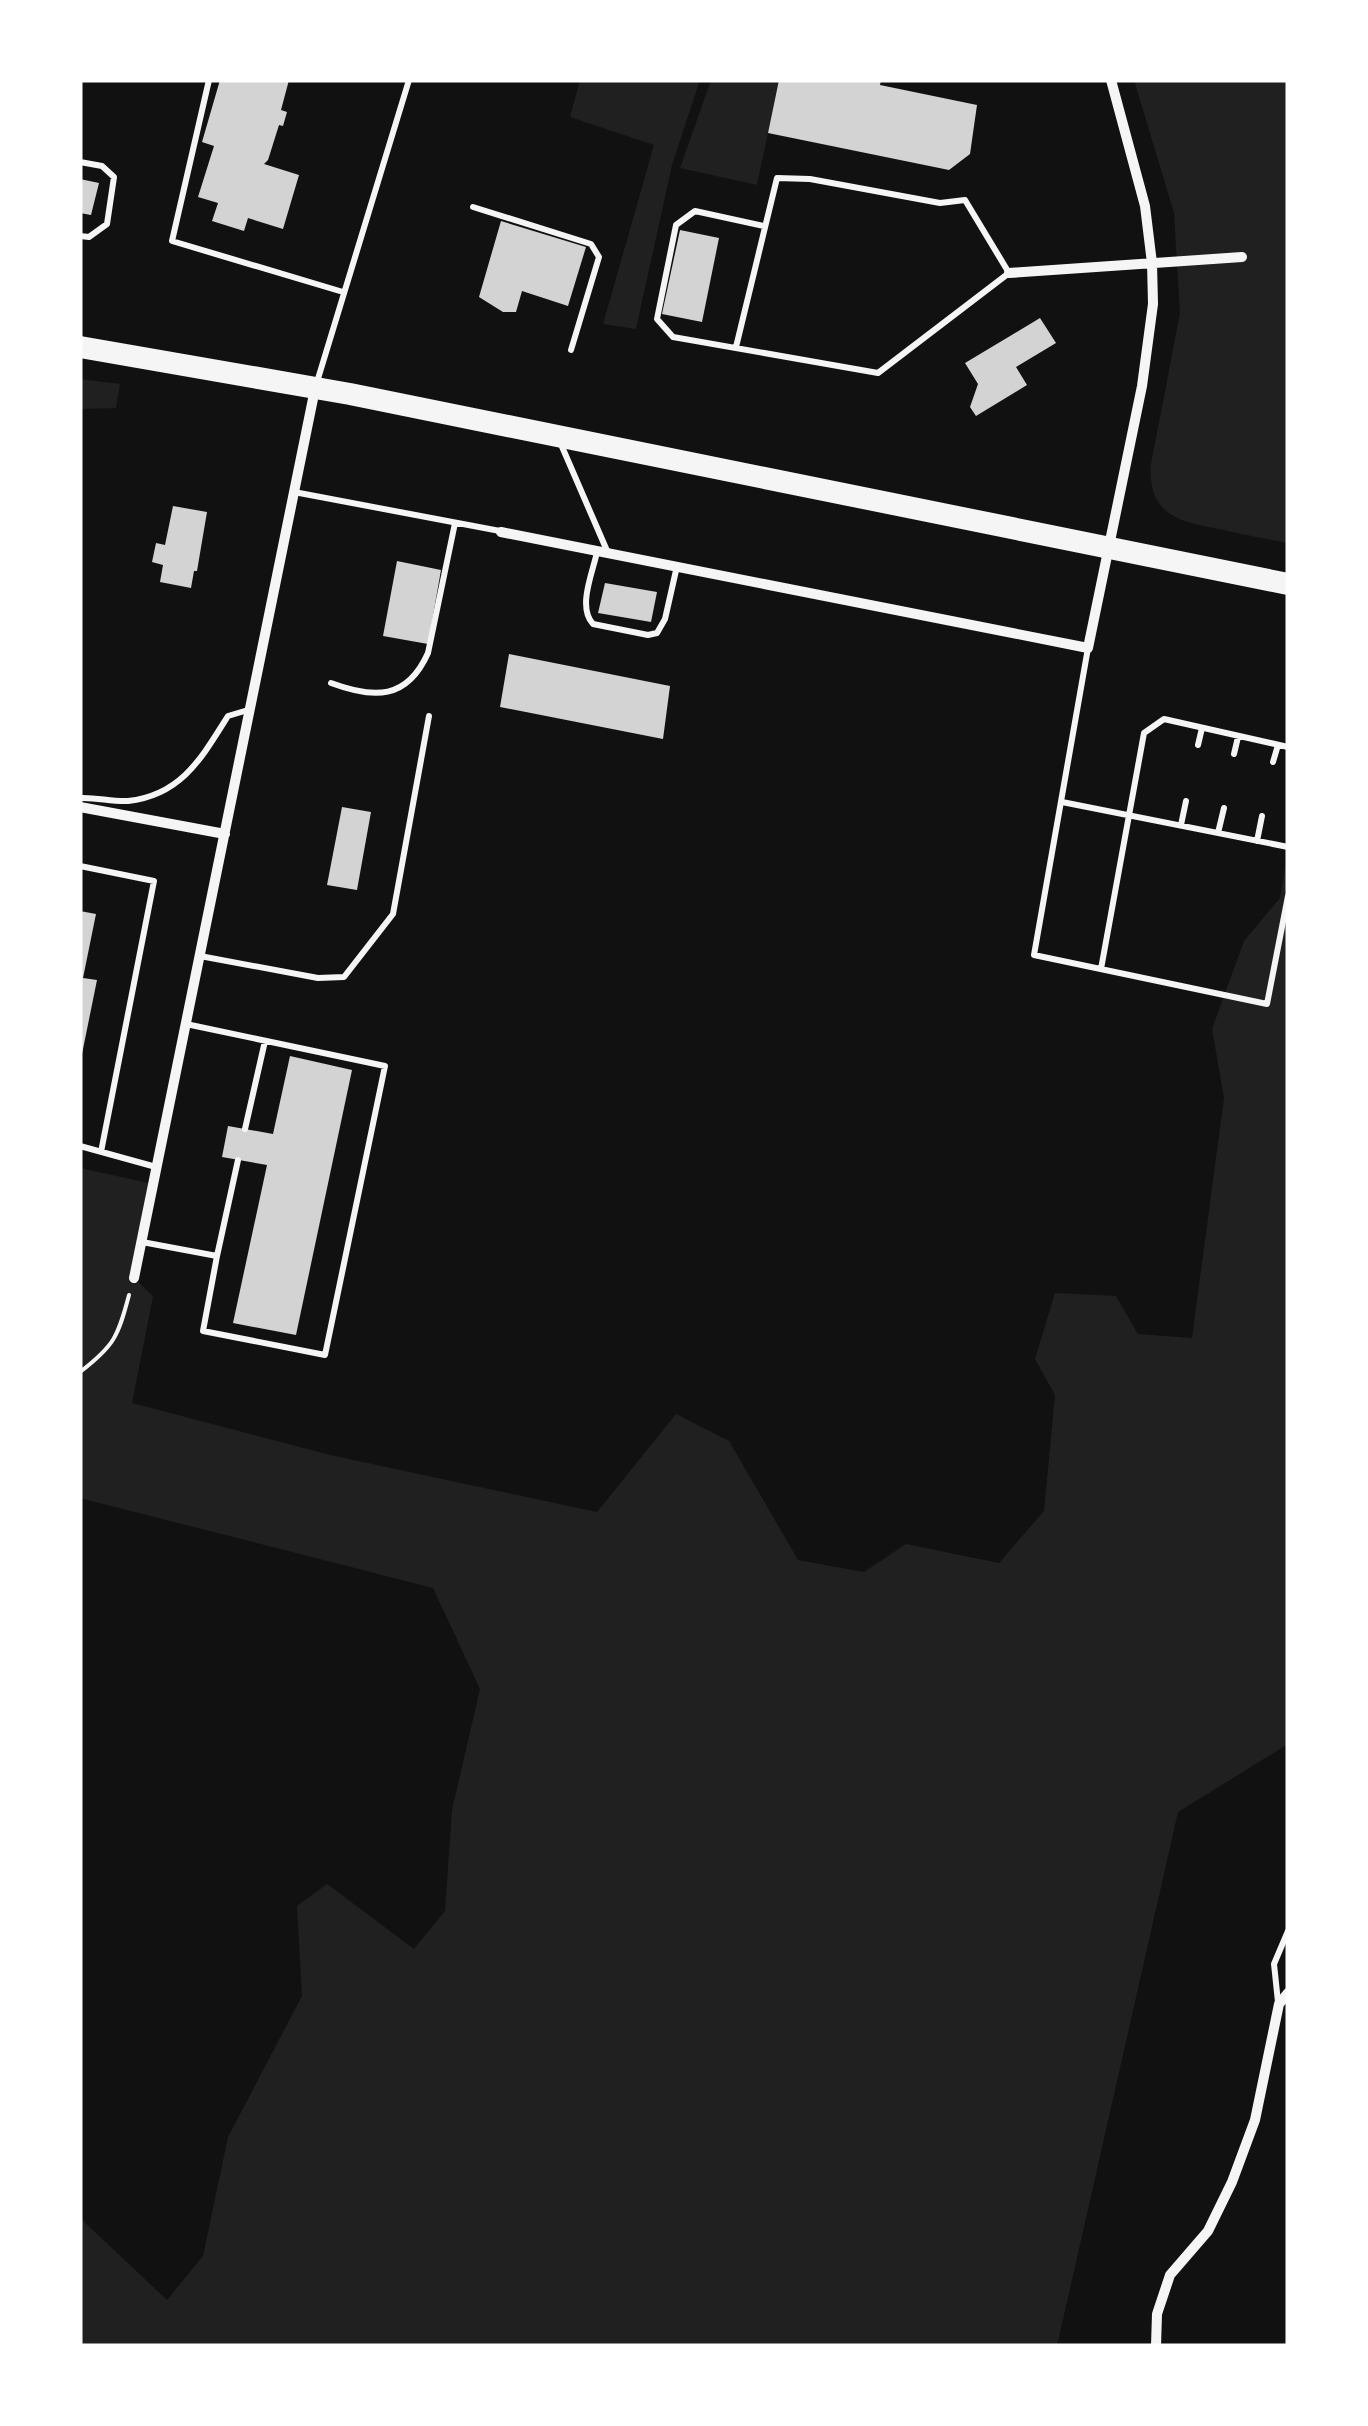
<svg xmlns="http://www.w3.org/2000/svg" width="1368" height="2426" font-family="Overpass,sans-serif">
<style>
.green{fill:#202020}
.building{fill:#d3d3d3}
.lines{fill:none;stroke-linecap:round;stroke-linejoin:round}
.path{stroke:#f5f5f5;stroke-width:4}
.service{stroke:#f5f5f5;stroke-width:6}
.minor{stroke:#f5f5f5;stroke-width:10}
.primary{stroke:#f5f5f5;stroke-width:22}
</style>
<rect width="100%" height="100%" fill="#111"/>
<!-- green -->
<path class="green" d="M 580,80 L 700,80 L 672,165 L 636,329 L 603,324 L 654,145 L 570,117 Z
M 711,80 L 779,80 L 757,185 L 680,168 Z
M 1134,80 L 1288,80 L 1288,543 C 1267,539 1245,535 1224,530 C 1182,522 1147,517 1151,464 L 1180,313 L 1174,213 Z
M 80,379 L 120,384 L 116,408 L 80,409 Z
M 1288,851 L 1288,1744 L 1178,1812 L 1057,2346 L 80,2346 L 80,2218 L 167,2300 L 203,2256 L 228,2137 L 302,1996 L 297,1906 L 327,1884 L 414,1949 L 445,1911 L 452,1810 L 480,1689 L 433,1588 L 80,1498 L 80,1168 L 153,1184 L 134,1278 L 153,1296 L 132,1403 L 330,1455 L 597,1512 L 676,1414 L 729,1441 L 798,1560 L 864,1572 L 906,1544 L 999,1563 L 1044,1511 L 1055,1395 L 1035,1359 L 1055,1293 L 1116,1296 L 1138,1334 L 1192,1338 L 1224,1098 L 1212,1029 L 1244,941 L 1280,898 Z"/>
<!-- building -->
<path class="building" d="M 220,80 L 289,80 L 281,110 L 287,112 L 283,126 L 279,125 L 268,160 L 264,164 L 299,175 L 283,229 L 248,218 L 244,231 L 212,221 L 218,203 L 198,197 L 214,146 L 202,142 Z
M 779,80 L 881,80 L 880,85 L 977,105 L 970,154 L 949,170 L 768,133 Z
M 80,179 L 99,183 L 91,215 L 80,213 Z
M 501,221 L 586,247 L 568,306 L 522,291 L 516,312 L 503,312 L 479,297 Z
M 680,230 L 719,238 L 702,322 L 662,314 Z
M 1040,318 L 1056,343 L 1016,367 L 1027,385 L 976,416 L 970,407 L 978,384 L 965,363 Z
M 173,506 L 207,512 L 197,571 L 194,571 L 191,588 L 160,582 L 163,565 L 152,562 L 156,543 L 165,545 Z
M 397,561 L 441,570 L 428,644 L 383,636 Z
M 605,583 L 657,592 L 651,622 L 598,613 Z
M 509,654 L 670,686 L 663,739 L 500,707 Z
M 342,807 L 371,812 L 357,890 L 327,885 Z
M 80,911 L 96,914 L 83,978 L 97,980 L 82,1054 Z
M 290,1056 L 352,1070 L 296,1335 L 233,1323 L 267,1165 L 222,1157 L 228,1126 L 273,1134 Z"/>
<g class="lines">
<!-- path -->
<path class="path" d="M 80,1372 C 114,1346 118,1337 129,1295"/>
<!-- service -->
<path class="service" d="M 209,80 L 172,241 L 343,292
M 80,162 L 102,166 L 114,177 L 107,224 L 89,237 L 80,236
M 473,207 L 591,244 L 599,257 L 571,350
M 736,347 L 777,178 L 810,179 L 940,203 L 965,200 L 1009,273 L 878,373 L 673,337 L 657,319 L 676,225 L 695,211 L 764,226
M 317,382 L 409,80
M 560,442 L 608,553
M 294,492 L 500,531
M 597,552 C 593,572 577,607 593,624 L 648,635 L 657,633 L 665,619 L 677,566
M 1088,648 L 1034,955 L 1267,1004 L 1288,896
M 331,683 C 374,699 407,700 428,653 L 455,523
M 1198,745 L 1202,728
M 1234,754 L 1238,737
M 1273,762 L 1278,745
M 80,798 C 96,797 112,802 128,801 C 182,795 202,757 228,716 L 248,710
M 1062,802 L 1288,847
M 1181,825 L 1186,801
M 1218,833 L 1224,808
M 1257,841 L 1262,816
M 80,866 L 154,881 L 101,1152
M 200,956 L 318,978 L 344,977 L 393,914 L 429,716
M 1101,969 L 1144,733 L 1164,719 L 1288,747
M 245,1129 L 265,1041
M 80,1146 L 156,1167
M 142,1242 L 217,1256 L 203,1331 L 325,1355 L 385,1066 L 186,1024
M 217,1256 L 238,1160
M 1278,2002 L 1274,1964 L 1288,1931"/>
<!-- minor -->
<path class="minor" d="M 1009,273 L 1242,257
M 501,532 L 1088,648 L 1142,386 L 1153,304 L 1152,263 L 1145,206 L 1111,80
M 80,807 L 225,834
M 134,1278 L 315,389
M 1156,2346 L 1157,2314 L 1170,2275 L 1208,2231 L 1232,2182 L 1255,2120 L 1279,2004 L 1288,1993"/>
<!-- primary -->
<path class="primary" d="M 80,347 L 350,394 L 1288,584"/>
</g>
<!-- border -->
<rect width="1368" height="2426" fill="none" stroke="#ffffff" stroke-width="165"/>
</svg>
